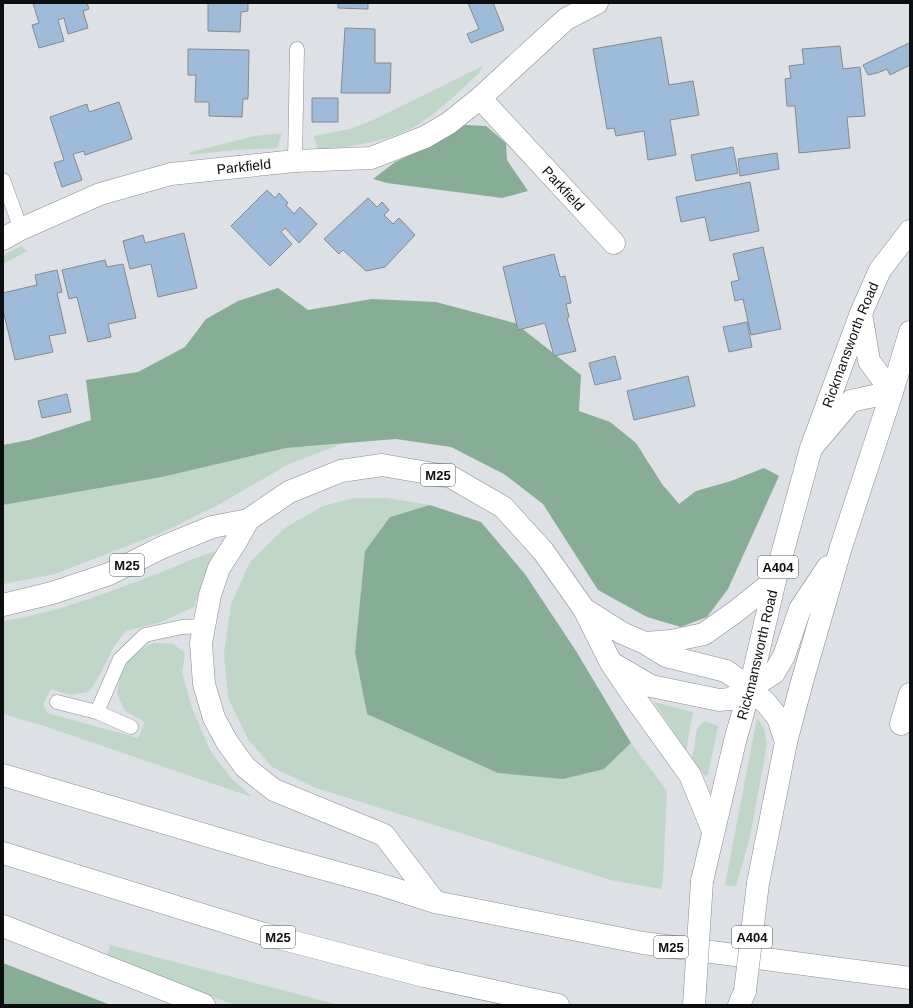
<svg xmlns="http://www.w3.org/2000/svg" width="913" height="1008" font-family="Helvetica,sans-serif">
<style>
.green{fill:#bfd6c8}
.forest{fill:#88ad96}
.building{fill:#9ebcd9;stroke:#86898c}
.lines{fill:none;stroke-linecap:round;stroke-linejoin:round}
.service-casing{stroke:#898c8f;stroke-width:15}
.minor-casing{stroke:#898c8f;stroke-width:23}
.primary-casing{stroke:#898c8f;stroke-width:23}
.motorway-casing{stroke:#898c8f;stroke-width:23}
.service{stroke:#fff;stroke-width:14}
.minor{stroke:#fff;stroke-width:22}
.primary{stroke:#fff;stroke-width:22}
.motorway{stroke:#fff;stroke-width:22}
.primary-bridge-casing{stroke:#898c8f;stroke-width:23;stroke-linecap:butt}
.primary-bridge{stroke:#fff;stroke-width:22}
.labels{text-anchor:middle;dominant-baseline:central;stroke-width:3.5;stroke-linejoin:round;paint-order:stroke}
.shield{fill:#fff;stroke:#565657;stroke-width:1}
.shield-label{font-size:13px;font-weight:bold;fill:#0d0e0f}
.street-label{font-size:14px;fill:#0d0e0f;stroke:#fff}
</style>
<rect width="100%" height="100%" fill="#dde0e4"/>
<!-- green -->
<path class="green" d="M 483,66 L 479,73 C 460,91 434,117 410,129 C 382,143 349,146 318,151 L 314,136 L 350,129 L 371,121 Z
M 282,133 L 277,148 L 235,150 L 188,155 L 191,152 L 255,136 Z
M 22,246 L 27,251 L 3,264 L 3,255 Z
M 342,444 L 291,463 L 216,506 L 163,532 L 55,574 L 3,584 L 3,505 L 162,477 L 286,448 Z
M 354,498 L 386,498 L 430,505 L 390,517 L 604,769 L 631,743 L 667,791 L 663,878 L 661,889 L 611,880 L 316,788 L 272,767 L 248,739 L 228,698 L 224,653 L 231,604 L 250,562 L 286,527 L 323,506 Z
M 215,551 L 202,582 L 194,607 L 161,622 L 126,631 L 114,646 L 98,678 L 89,692 L 70,695 L 51,689 L 43,704 L 47,713 L 138,738 L 145,722 L 125,711 L 117,694 L 121,671 L 133,654 L 153,643 L 173,644 L 185,653 L 182,673 L 192,708 L 210,750 L 230,777 L 252,797 L 44,726 L 3,714 L 3,621 C 50,614 96,597 141,580 C 166,571 189,560 215,551 Z
M 654,702 L 693,712 L 686,750 Z
M 757,718 L 764,728 L 767,744 L 750,837 L 736,886 L 725,885 Z
M 704,721 L 718,726 L 708,774 L 705,776 L 692,759 L 697,729 Z
M 110,945 L 339,1005 L 235,1005 L 107,957 Z"/>
<!-- forest -->
<path class="forest" d="M 465,125 L 486,126 L 506,143 L 507,160 L 528,191 L 502,198 L 387,183 L 373,179 L 395,162 L 436,143 Z
M 278,288 L 308,310 L 372,299 L 436,302 L 515,323 L 581,375 L 579,411 L 610,422 L 636,443 L 662,484 L 679,504 L 696,491 L 731,481 L 764,468 L 779,476 L 728,589 L 707,617 L 681,627 L 647,617 L 598,590 L 543,504 L 504,474 L 451,447 L 396,439 L 286,448 L 162,477 L 3,505 L 3,445 L 29,440 L 91,420 L 86,380 L 138,372 L 185,347 L 206,319 L 238,301 Z
M 430,505 L 481,522 L 525,574 L 576,651 L 631,743 L 604,769 L 563,779 L 498,773 L 367,714 L 355,652 L 365,551 L 390,517 Z
M 3,963 L 108,1004 L 110,1005 L 3,1005 Z"/>
<!-- building -->
<path class="building" d="M 33,3 L 87,3 L 89,9 L 83,11 L 88,28 L 68,34 L 64,18 L 58,20 L 64,41 L 39,48 L 32,25 L 39,23 Z
M 208,3 L 248,3 L 248,11 L 241,12 L 240,32 L 208,31 Z
M 338,3 L 368,3 L 368,9 L 338,8 Z
M 468,3 L 493,3 L 504,30 L 471,43 L 467,34 L 479,29 Z
M 345,28 L 375,29 L 375,63 L 391,63 L 390,93 L 341,93 Z
M 661,37 L 669,85 L 693,81 L 699,115 L 670,120 L 676,155 L 648,160 L 644,131 L 616,136 L 614,128 L 607,129 L 593,49 Z
M 909,43 L 910,45 L 910,65 L 890,75 L 887,69 L 877,73 L 868,75 L 863,65 Z
M 840,46 L 843,69 L 860,67 L 865,116 L 847,117 L 850,148 L 799,153 L 795,106 L 787,106 L 785,79 L 791,78 L 789,66 L 804,64 L 802,49 Z
M 188,49 L 249,50 L 248,99 L 243,99 L 242,117 L 209,116 L 209,102 L 195,102 L 196,75 L 188,75 Z
M 312,98 L 338,98 L 338,122 L 312,122 Z
M 119,102 L 132,139 L 85,155 L 84,151 L 73,154 L 82,180 L 62,187 L 54,163 L 64,160 L 50,117 L 87,104 L 89,112 Z
M 733,147 L 738,173 L 696,181 L 691,155 Z
M 777,153 L 779,169 L 740,176 L 738,159 Z
M 750,182 L 759,231 L 710,241 L 705,217 L 681,222 L 676,197 Z
M 267,190 L 275,198 L 279,193 L 288,203 L 286,205 L 294,214 L 300,207 L 317,224 L 299,243 L 285,228 L 281,232 L 292,244 L 270,266 L 231,226 Z
M 368,198 L 377,207 L 382,202 L 389,210 L 384,215 L 393,224 L 399,218 L 415,235 L 385,267 L 366,271 L 343,250 L 339,254 L 324,239 Z
M 184,233 L 197,288 L 158,297 L 151,264 L 130,269 L 123,241 L 143,235 L 145,243 Z
M 763,247 L 781,329 L 751,335 L 743,299 L 735,301 L 731,282 L 739,280 L 733,254 Z
M 554,254 L 560,277 L 565,276 L 571,303 L 566,304 L 569,317 L 567,318 L 576,351 L 554,356 L 545,323 L 518,330 L 503,267 Z
M 105,260 L 107,267 L 123,264 L 136,318 L 108,324 L 111,337 L 88,342 L 77,297 L 69,299 L 62,270 Z
M 57,270 L 62,292 L 57,293 L 66,333 L 49,336 L 53,352 L 15,360 L 3,310 L 3,293 L 37,285 L 35,275 Z
M 747,322 L 752,347 L 729,352 L 723,327 Z
M 615,356 L 621,379 L 595,385 L 589,363 Z
M 688,376 L 695,406 L 634,420 L 627,391 Z
M 67,394 L 71,412 L 42,418 L 38,401 Z"/>
<g class="lines">
<defs>
<path id="service" d="M 295,161 L 297,49
M 3,180 L 21,229
M 57,702 L 97,712 L 131,727
M 97,712 L 120,659 L 145,635 L 182,627 L 204,626"/>
<g id="minor">
<path id="s1" d="M 480,98 L 614,243"/>
<path id="s2" d="M 3,239 L 21,229 L 100,194 L 171,174 L 295,161 L 371,158 L 425,137 L 449,123 L 480,98 L 566,19 L 597,3"/>
<path d="M 861,313 L 869,361 L 892,392"/>
<path d="M 813,446 L 851,401 L 892,392"/>
<path d="M 901,724 L 910,694"/>
</g>
<g id="primary">
<path d="M 750,688 L 774,673 L 784,656 L 800,609 L 828,567"/>
<path d="M 750,688 L 767,704 L 778,718 L 786,742"/>
<path id="s3" d="M 702,881 L 735,741 L 750,688 L 775,580 L 811,448 L 861,313 L 880,270 L 910,231"/>
<path d="M 758,883 L 786,742 L 802,682 L 841,547 L 892,392 L 910,332"/>
<path d="M 739,1005 L 745,991"/>
</g>
<path id="motorway" d="M 248,520 L 237,540 L 219,568 L 210,595 L 201,643 L 204,684 L 214,718 L 227,742 L 245,767 L 274,790 L 384,835 L 435,902
M 3,605 L 52,593 L 109,574 L 163,547 L 212,527 L 248,520 L 289,492 L 341,471 L 382,465 L 451,477 L 503,507 L 543,551 L 584,609 L 611,663 L 632,694 L 690,775 L 713,831
M 584,609 L 622,633 L 645,643 L 666,656 L 726,671 L 750,688 L 730,699 L 719,700 L 651,686 L 615,665
M 645,643 L 671,641 L 704,634 L 735,612 L 775,580
M 3,775 L 273,855 L 382,885 L 435,902 L 643,943 L 910,978
M 3,853 L 264,934 L 424,976 L 558,1005
M 3,926 L 204,1005"/>
</defs>
<!-- service casing -->
<use href="#service" class="service-casing"/>
<!-- minor casing -->
<use href="#minor" class="minor-casing"/>
<!-- primary casing -->
<use href="#primary" class="primary-casing"/>
<!-- motorway casing -->
<use href="#motorway" class="motorway-casing"/>
<!-- service -->
<use href="#service" class="service"/>
<!-- minor -->
<use href="#minor" class="minor"/>
<!-- primary -->
<use href="#primary" class="primary"/>
<!-- motorway -->
<use href="#motorway" class="motorway"/>
<defs>
<path id="primary-bridge" d="M 745,991 L 758,883
M 694,1005 L 702,881"/>
</defs>
<!-- primary-bridge casing -->
<use href="#primary-bridge" class="primary-bridge-casing"/>
<!-- primary-bridge -->
<use href="#primary-bridge" class="primary-bridge"/>
</g>
<g class="labels">
<!-- shield labels -->
<g class="shield">
<rect x="421" y="464" width="34" height="22" rx="3"/>
<rect x="110" y="554" width="34" height="22" rx="3"/>
<rect x="758" y="556" width="40" height="22" rx="3"/>
<rect x="261" y="926" width="34" height="22" rx="3"/>
<rect x="732" y="926" width="40" height="22" rx="3"/>
<rect x="654" y="936" width="34" height="22" rx="3"/>
</g>
<g class="shield-label">
<text x="438" y="475">M25</text>
<text x="127" y="565">M25</text>
<text x="778" y="567">A404</text>
<text x="278" y="937">M25</text>
<text x="752" y="937">A404</text>
<text x="671" y="947">M25</text>
</g>
<!-- street labels -->
<g class="street-label">
<text stroke="none"><textPath href="#s2" startOffset="254">Parkfield</textPath></text>
<text stroke="none"><textPath href="#s1" startOffset="123">Parkfield</textPath></text>
<text stroke="none"><textPath href="#s3" startOffset="557">Rickmansworth Road</textPath></text>
<text stroke="none"><textPath href="#s3" startOffset="233">Rickmansworth Road</textPath></text>
</g>
</g>
<!-- border -->
<rect width="913" height="1008" fill="none" stroke="#0d0e0f" stroke-width="8"/>
</svg>
